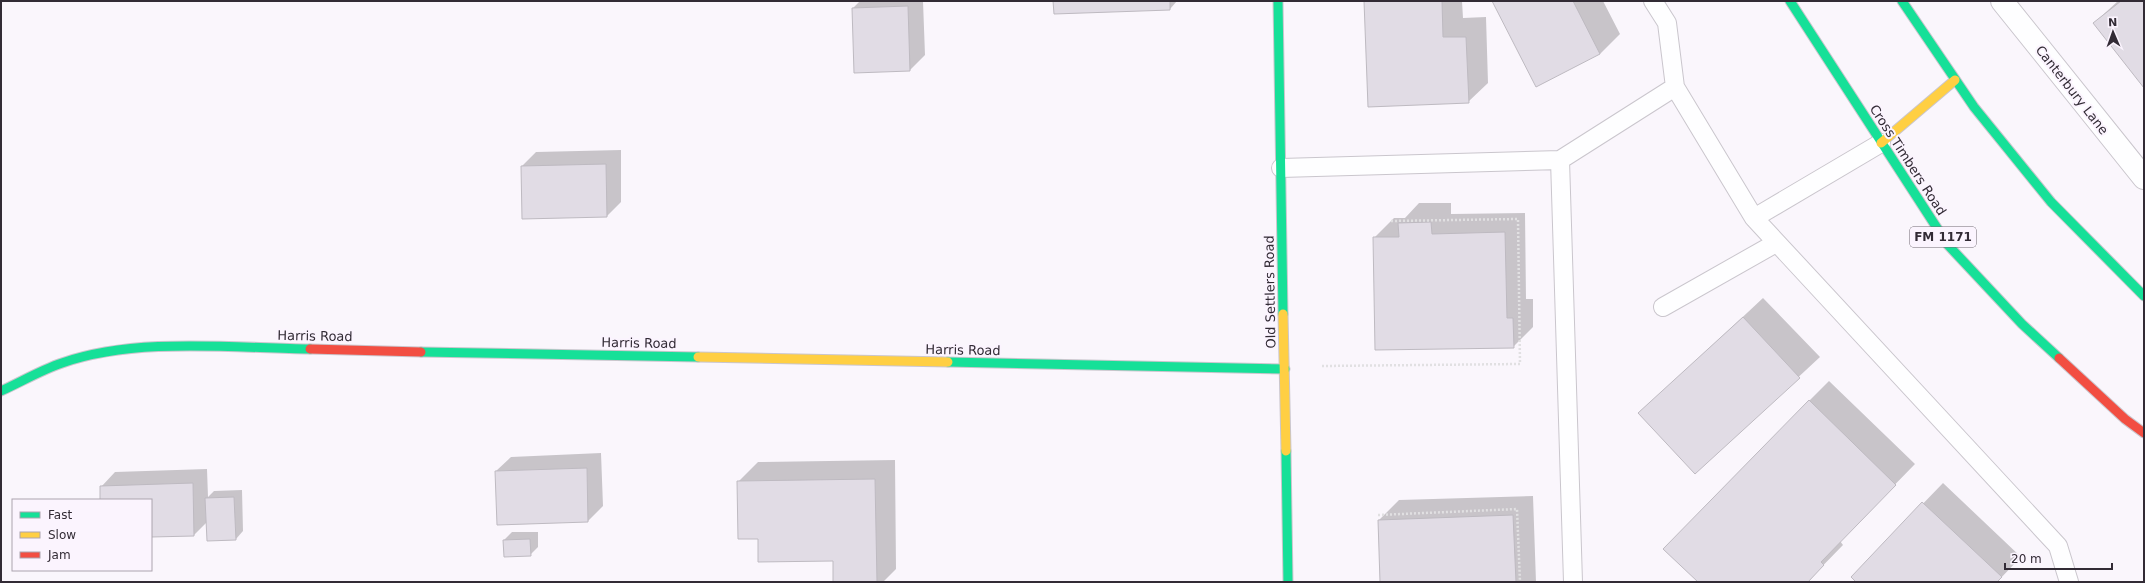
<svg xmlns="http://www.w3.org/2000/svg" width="2145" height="583" font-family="'DejaVu Sans',sans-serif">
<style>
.shadow{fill:#0003}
.building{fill:#e1dce5;stroke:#bebac1}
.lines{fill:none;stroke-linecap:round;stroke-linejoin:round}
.lane-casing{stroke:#cac6cd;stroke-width:20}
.street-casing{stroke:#cac6cd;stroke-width:24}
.fast-casing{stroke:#cac6cd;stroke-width:11}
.slow-casing{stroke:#cac6cd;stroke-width:11}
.jam-casing{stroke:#cac6cd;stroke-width:11}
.path{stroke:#e1e0e2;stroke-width:2.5;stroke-dasharray:2 2;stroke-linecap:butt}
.lane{stroke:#fefeff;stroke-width:18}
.street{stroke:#fefeff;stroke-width:22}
.fast{stroke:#16e098;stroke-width:9}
.slow{stroke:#ffcf43;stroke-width:9}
.jam{stroke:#f24e42;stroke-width:9}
.labels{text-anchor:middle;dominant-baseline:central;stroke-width:4;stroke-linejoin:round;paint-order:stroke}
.shield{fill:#fbf4fe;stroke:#6e6771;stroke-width:1}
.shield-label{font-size:12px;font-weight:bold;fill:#322b35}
.street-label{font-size:13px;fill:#322b35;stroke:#fbf4fe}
</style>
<rect width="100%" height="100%" fill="#faf6fc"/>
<!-- shadow -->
<path class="shadow" d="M 860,1 L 923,1 L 925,55 L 910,70 L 853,8 Z
M 1054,1 L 1177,1 L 1170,9 Z
M 1365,1 L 1462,1 L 1463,18 L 1486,17 L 1488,83 L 1468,102 Z
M 1493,1 L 1603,1 L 1620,34 L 1600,54 Z
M 2118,1 L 2144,1 L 2144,86 L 2094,23 Z
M 621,150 L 621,202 L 607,216 L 522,166 L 536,152 Z
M 1419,203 L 1451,203 L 1451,214 L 1525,213 L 1526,299 L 1533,299 L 1533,327 L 1513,347 L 1374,238 L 1394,218 L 1405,218 Z
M 1763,298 L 1820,357 L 1695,473 L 1640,413 Z
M 1829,381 L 1915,464 L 1840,541 L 1843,545 L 1807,582 L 1699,582 L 1809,401 Z
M 601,453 L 603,506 L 588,521 L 496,471 L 511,457 Z
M 895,460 L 896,569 L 883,582 L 834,582 L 834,560 L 759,538 L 738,482 L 758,462 Z
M 207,469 L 208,497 L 214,491 L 242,490 L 243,531 L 236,539 L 207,522 L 194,535 L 151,536 L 151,500 L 101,500 L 101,487 L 115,472 Z
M 1943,483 L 2021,557 L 1997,582 L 1858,582 L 1852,577 Z
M 1533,496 L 1536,582 L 1381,582 L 1379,520 L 1399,500 Z
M 512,532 L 538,532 L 538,547 L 530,555 L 504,540 Z"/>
<!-- building -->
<path class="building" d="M 1053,1 L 1170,1 L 1170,10 L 1054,14 Z
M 1364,1 L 1442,1 L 1443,37 L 1466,37 L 1469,103 L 1368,107 Z
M 1492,1 L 1573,1 L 1600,54 L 1536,87 Z
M 2121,1 L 2144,1 L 2144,88 L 2093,23 Z
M 908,6 L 910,71 L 854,73 L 852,8 Z
M 606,164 L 607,217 L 522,219 L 521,166 Z
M 1431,222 L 1432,234 L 1505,232 L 1507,318 L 1513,318 L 1514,348 L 1375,350 L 1373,237 L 1399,237 L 1398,223 Z
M 1743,317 L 1800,378 L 1695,474 L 1638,413 Z
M 1809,400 L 1896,485 L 1821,562 L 1824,565 L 1808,582 L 1698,582 L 1663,549 Z
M 587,468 L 588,522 L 497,525 L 495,471 Z
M 875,479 L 877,582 L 833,582 L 833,561 L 758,562 L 758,539 L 738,539 L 737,481 Z
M 193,483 L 194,536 L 151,537 L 151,500 L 100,500 L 100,486 Z
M 234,497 L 236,540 L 207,541 L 205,498 Z
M 1922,502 L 2002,577 L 1997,582 L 1856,582 L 1851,577 Z
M 1513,515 L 1516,582 L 1380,582 L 1378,520 Z
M 530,539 L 531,556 L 504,557 L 503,540 Z"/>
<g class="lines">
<defs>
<path id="lane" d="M 1653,1 L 1667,23 L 1675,87
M 1560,160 L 1573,582
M 1281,168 L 1560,160 L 1675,87 L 1754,218 L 1881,143
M 1754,218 L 2058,546 L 2069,582
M 1663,307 L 1776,243"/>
<path id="street" d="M 2002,1 L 2144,178"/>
<path id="fast" d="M 1278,1 L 1283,314
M 1790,1 L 1948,245 L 2022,324 L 2059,358
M 1902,1 L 1974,107 L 2051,202 L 2144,296
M 421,352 L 698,357
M 948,362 L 1285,369
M 1,391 C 21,382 41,370 62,363 C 136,337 232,348 310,349
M 1286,451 L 1288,582"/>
<path id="slow" d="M 1881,143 L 1955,80
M 1283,314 L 1286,451
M 698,357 L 948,362"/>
<path id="jam" d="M 310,349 L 421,352
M 2059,358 L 2125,419 L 2144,433"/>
</defs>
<!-- lane casing -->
<use href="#lane" class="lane-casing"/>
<!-- street casing -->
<use href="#street" class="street-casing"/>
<!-- fast casing -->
<use href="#fast" class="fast-casing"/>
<!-- slow casing -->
<use href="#slow" class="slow-casing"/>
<!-- jam casing -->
<use href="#jam" class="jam-casing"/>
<!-- path -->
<path class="path" d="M 1322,366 L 1520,364 L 1518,219 L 1391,221
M 1378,515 L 1517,509 L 1520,582"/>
<!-- lane -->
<use href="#lane" class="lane"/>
<!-- street -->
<use href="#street" class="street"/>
<!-- fast -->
<use href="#fast" class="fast"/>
<!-- slow -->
<use href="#slow" class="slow"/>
<!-- jam -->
<use href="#jam" class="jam"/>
</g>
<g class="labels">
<!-- shield labels -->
<rect class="shield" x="1910" y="227" width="66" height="20" rx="3"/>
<g class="shield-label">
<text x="1943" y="237">FM 1171</text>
</g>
<!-- street labels -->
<g class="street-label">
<text transform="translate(2072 90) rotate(52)">Canterbury Lane</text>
<text transform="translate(1908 160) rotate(57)">Cross Timbers Road</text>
<text transform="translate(1270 292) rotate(-91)">Old Settlers Road</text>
<text transform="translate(315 336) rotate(1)">Harris Road</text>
<text transform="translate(639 343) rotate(1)">Harris Road</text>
<text transform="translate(963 350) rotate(1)">Harris Road</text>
</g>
</g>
<!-- border -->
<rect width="2145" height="583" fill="none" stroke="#322b35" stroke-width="4"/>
<!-- legend -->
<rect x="12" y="499" width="140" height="72" fill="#fbf4fe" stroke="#aba4ae"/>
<rect x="20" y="512" width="20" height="6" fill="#16e098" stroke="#aba4ae"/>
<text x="48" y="519" font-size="12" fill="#322b35">Fast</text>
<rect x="20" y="532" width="20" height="6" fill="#ffcf43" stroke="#aba4ae"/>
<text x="48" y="539" font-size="12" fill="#322b35">Slow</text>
<rect x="20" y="552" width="20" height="6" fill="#f24e42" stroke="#aba4ae"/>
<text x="48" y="559" font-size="12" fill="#322b35">Jam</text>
<!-- north arrow -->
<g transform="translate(2113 32) rotate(358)" stroke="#fbf4fe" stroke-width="3" paint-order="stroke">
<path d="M0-3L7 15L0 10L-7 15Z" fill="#322b35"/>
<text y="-6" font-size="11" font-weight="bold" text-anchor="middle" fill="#322b35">N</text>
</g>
<!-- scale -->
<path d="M2005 563v6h107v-6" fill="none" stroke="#322b35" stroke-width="2"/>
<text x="2011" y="563" font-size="12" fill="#322b35" stroke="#fbf4fe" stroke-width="3" paint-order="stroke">20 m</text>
</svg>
